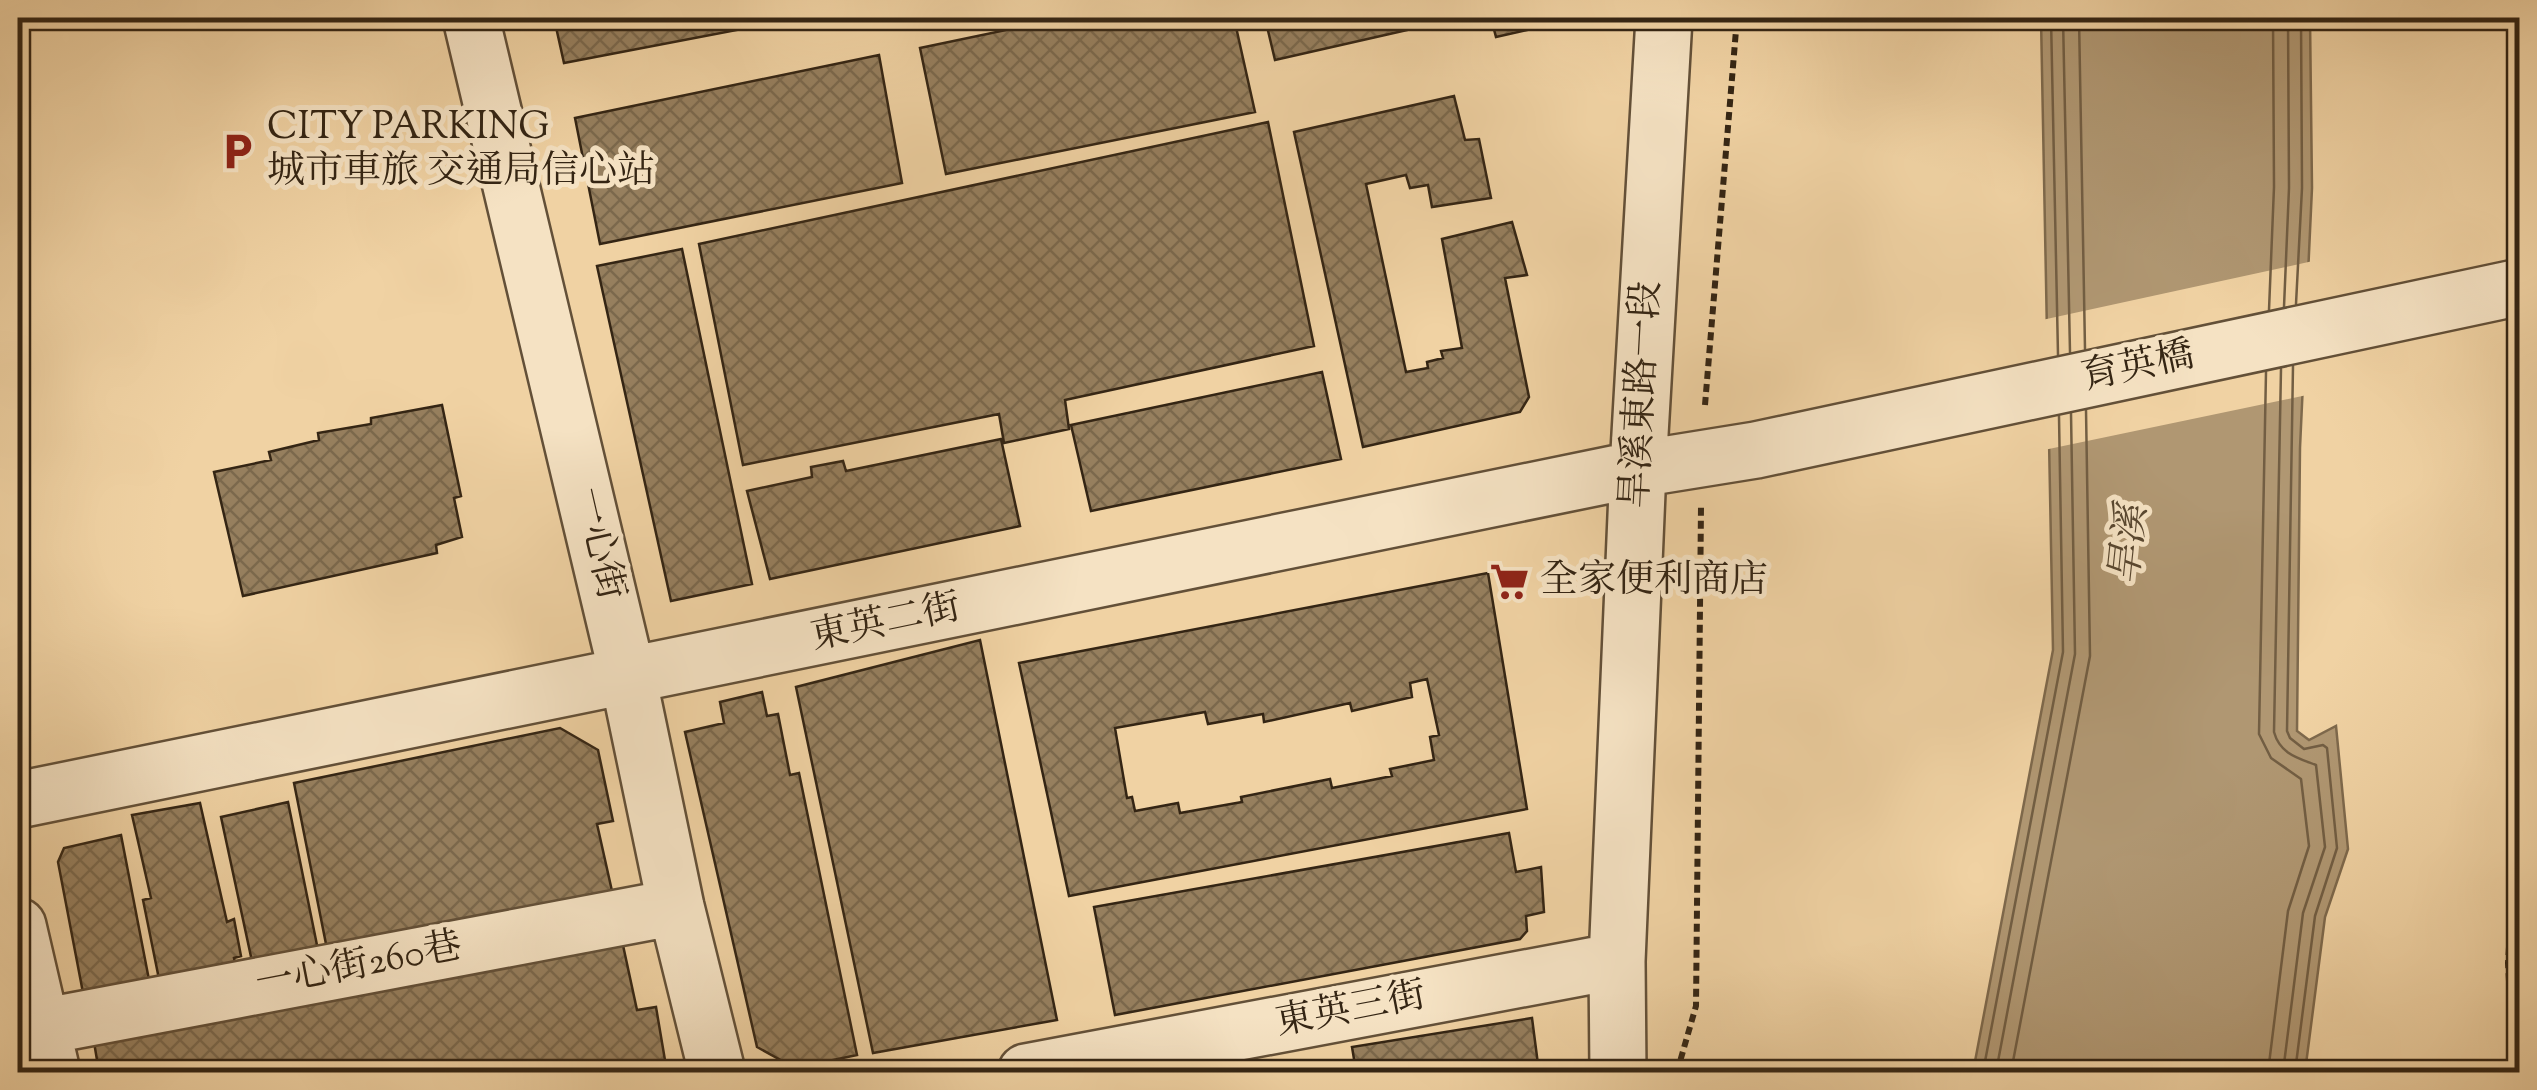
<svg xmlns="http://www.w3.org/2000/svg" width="2537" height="1090" font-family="'Sorts Mill Goudy','Noto Serif TC',serif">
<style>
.water{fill:#b09772;stroke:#7e694c;stroke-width:2.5}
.pier{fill:#f0d2a3}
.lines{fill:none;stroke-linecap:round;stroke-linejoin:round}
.shore{stroke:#725e43;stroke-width:2.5}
.building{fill:url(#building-cross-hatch);stroke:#342514;stroke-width:2.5;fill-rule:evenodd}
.minor-casing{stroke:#635038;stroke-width:60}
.path{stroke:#342514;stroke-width:6;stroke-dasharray:8 5;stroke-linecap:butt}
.minor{stroke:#f5e2c3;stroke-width:55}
.labels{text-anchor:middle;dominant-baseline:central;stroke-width:10;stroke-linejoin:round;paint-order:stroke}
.poi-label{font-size:38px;fill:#342514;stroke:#f5e2c3;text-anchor:start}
.street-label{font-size:38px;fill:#342514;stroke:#f5e2c3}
.water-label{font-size:40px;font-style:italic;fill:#594730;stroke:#f5e2c3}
</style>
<defs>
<pattern id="building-cross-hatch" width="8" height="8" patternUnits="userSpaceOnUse" patternTransform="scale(2.5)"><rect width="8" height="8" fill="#967f5e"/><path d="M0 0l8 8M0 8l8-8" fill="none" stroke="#7b684c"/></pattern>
</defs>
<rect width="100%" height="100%" fill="#f0d2a3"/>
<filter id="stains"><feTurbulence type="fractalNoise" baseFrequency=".002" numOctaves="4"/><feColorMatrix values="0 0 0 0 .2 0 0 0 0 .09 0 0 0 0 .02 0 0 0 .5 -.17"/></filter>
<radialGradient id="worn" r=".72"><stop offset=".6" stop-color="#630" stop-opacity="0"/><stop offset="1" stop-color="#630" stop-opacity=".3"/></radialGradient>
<!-- water -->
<path class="water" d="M 2041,18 L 2310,18 L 2312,188 L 2300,448 L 2297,731 L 2309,740 L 2336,726 L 2348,849 L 2325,917 L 2305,1072 L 1973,1072 L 2053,650 Z"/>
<!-- pier -->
<path class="pier" d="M 2313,261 L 2307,395 L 2044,450 L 2042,320 Z"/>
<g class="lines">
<!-- shore -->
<path class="shore" d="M 2051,18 L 2058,355
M 2063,18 L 2070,352
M 2079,18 L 2085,349
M 2296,304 L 2302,188 L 2301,18
M 2284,307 L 2289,188 L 2288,18
M 2269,310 L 2274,187 L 2273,18
M 2293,366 L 2287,731 L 2290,738 L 2304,749 L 2323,745 L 2327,748 L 2337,848 L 2315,916 L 2295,1072
M 2281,369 L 2274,732 C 2280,754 2298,758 2316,765 L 2325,847 L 2303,913 L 2283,1072
M 2266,372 L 2259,734 L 2271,758 L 2301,779 L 2309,846 L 2288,911 L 2268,1072
M 1983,1072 L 2063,652 L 2059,416
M 1996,1072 L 2075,654 L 2071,413
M 2011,1072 L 2090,656 L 2086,410"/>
</g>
<!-- building -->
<path class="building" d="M 554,18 L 799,18 L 564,63 Z
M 1064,18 L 1234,18 L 1255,112 L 946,174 L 920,48 Z
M 1265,18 L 1460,18 L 1275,60 Z
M 1491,18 L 1561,18 L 1562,22 L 1496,37 Z
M 879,55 L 902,183 L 600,244 L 575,118 Z
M 1454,96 L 1465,140 L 1479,139 L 1491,198 L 1432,207 L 1428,185 L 1410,188 L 1406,175 L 1366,184 L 1406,372 L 1428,368 L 1427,362 L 1443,358 L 1441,351 L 1462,348 L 1442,239 L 1512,222 L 1527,275 L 1505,278 L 1529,397 L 1520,412 L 1363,447 L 1294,132 Z
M 1268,122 L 1314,346 L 1065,400 L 1069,429 L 1004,443 L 999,414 L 743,465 L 699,244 Z
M 682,249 L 752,584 L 671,601 L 597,266 Z
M 1322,372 L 1341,459 L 1091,511 L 1071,425 Z
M 442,405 L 461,496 L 454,498 L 462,537 L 436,545 L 437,553 L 243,596 L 214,472 L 271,460 L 269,452 L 319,440 L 318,433 L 371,424 L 371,418 Z
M 1001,439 L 1020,526 L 770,579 L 747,491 L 812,477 L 811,467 L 843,461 L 846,471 Z
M 1488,573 L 1527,809 L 1069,896 L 1019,663 ZM 1427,679 L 1439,735 L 1430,737 L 1434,760 L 1390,769 L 1392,776 L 1332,788 L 1330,779 L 1241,797 L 1242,802 L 1180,813 L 1178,803 L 1135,811 L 1132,797 L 1127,798 L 1115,728 L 1205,712 L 1208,724 L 1263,714 L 1264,722 L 1350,703 L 1352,711 L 1412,697 L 1410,683 Z
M 980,640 L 1057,1020 L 873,1053 L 796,687 Z
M 762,692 L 767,716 L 778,714 L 790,775 L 799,773 L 857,1055 L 795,1068 L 757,1047 L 685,732 L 724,723 L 720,702 Z
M 560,728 L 598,750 L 613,821 L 597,824 L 614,900 L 328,954 L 294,783 Z
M 288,802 L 319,955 L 253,966 L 221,817 Z
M 200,803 L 227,922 L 234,919 L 241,956 L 234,958 L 236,968 L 160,984 L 143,900 L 151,898 L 132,815 Z
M 1509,833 L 1516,872 L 1541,867 L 1544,912 L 1526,916 L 1527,931 L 1520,939 L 1115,1015 L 1094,907 Z
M 121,835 L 150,985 L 84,998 L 58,862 L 64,848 Z
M 621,936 L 637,1010 L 656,1007 L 667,1072 L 99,1072 L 94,1042 Z
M 1532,1018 L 1539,1072 L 1352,1072 L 1356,1071 L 1352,1047 Z"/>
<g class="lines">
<defs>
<path id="minor" d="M 471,18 L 628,677 L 676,907 L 717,1072
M 18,800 L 1638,469 L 1756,450 L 2520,287
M 18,926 L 52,1072
M 41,1027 L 676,907
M 1026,1072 L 1617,961
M 1618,1072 L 1617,961 L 1638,469 L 1664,18"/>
</defs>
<!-- minor casing -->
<use href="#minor" class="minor-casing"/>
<!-- path -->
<path class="path" d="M 1705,405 L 1737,18
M 1677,1072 L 1696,1006 L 1701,507
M 2514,1072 L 2508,963 L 2520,772"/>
<!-- minor -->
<use href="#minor" class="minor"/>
</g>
<!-- icons -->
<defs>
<symbol id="parking-bare" viewBox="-9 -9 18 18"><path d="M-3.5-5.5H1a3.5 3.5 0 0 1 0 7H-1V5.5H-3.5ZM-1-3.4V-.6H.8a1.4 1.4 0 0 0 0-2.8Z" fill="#8f2418" stroke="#f5e2c3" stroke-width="2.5" paint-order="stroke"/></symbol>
<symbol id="supermarket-bare" viewBox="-9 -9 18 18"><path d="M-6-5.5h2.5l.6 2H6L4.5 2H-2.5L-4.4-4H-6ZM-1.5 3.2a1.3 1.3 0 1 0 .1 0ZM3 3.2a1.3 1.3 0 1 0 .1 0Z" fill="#8f2418" stroke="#f5e2c3" stroke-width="2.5" paint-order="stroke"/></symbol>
</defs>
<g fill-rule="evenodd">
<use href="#parking-bare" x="210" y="124" width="55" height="55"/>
<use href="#supermarket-bare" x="1482" y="554" width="55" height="55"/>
</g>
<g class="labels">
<!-- poi labels -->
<g class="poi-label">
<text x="267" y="129">CITY PARKING<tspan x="267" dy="44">城市車旅 交通局信心站</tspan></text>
<text x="1540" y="582">全家便利商店</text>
</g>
<!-- street labels -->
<g class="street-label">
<text transform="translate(2138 368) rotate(-12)">育英橋</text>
<text transform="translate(1643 395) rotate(-87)">旱溪東路一段</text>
<text transform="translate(597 544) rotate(77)">一心街</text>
<text transform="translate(886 624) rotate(-12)">東英二街</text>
<text transform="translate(359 967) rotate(-11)">一心街260巷</text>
<text transform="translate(1351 1011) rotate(-11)">東英三街</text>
</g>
<!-- water labels -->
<g class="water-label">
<text transform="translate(2131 545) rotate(-84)">旱溪</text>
</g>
</g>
<!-- margin -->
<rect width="2537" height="1090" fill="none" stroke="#f0d2a3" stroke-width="60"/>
<rect x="20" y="20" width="2497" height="1050" fill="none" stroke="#342514" stroke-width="5"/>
<rect x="30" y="30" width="2477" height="1030" fill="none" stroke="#342514" stroke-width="2.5"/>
<rect width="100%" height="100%" filter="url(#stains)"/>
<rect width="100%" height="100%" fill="url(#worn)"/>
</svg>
